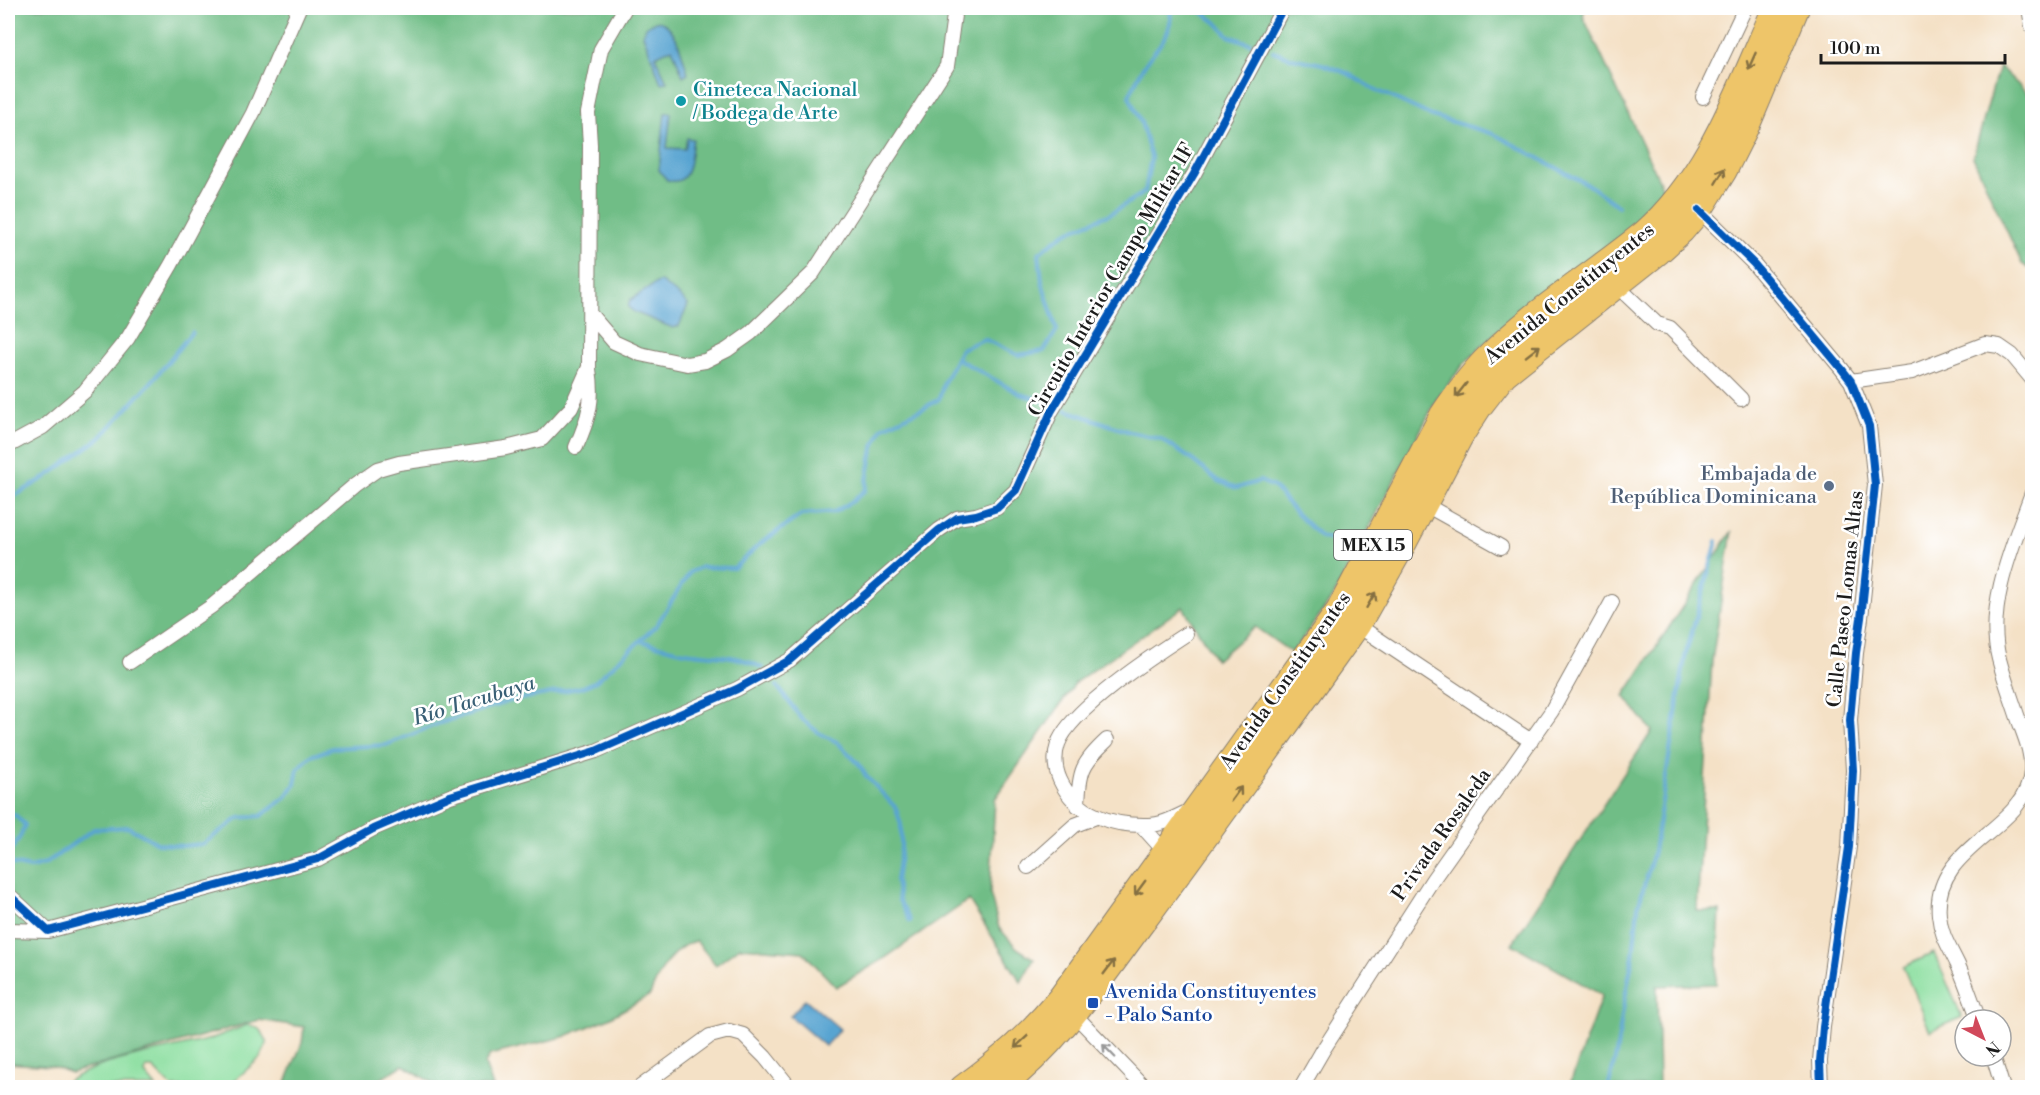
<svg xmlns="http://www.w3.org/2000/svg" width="2040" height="1095" font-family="'Libre Bodoni',serif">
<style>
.green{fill:#8ade9f;stroke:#537d5e;stroke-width:1.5}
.forest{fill:#6fbd86;stroke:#466c51;stroke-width:1.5}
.water{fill:#58a4d1;stroke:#3a6076;stroke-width:1.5}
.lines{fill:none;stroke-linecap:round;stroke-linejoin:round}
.stream{stroke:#58a4d1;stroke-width:4}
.street-casing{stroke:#887e71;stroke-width:16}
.highway-casing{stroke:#887e71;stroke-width:28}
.street{stroke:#fff;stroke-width:14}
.highway{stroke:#eec569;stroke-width:26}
.cycleway-casing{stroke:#fff;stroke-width:11}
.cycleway{stroke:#0057b8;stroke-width:8}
.oneway{stroke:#857042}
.oneway2{stroke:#999}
.culture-dot{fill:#0f9aa8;stroke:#fff;stroke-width:2}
.service-dot{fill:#5c6f8a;stroke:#fff;stroke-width:2}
.transit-dot{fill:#1a4fb4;stroke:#fff;stroke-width:2}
.labels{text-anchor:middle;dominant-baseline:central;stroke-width:5;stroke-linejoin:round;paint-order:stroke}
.shield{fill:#fff;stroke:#606060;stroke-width:1.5}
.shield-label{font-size:18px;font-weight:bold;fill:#1c1c1c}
.culture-label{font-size:20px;fill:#0d838f;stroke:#fff;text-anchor:start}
.street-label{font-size:20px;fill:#1c1c1c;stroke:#fff}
.service-label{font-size:20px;fill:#4e5e75;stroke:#fff;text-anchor:end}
.transit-label{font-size:20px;fill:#164399;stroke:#fff;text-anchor:start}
.water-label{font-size:21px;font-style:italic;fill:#3a6076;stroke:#fff}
</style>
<rect width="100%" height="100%" fill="#fff"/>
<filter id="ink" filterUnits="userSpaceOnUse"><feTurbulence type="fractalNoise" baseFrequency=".0167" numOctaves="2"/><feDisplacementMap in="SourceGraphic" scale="12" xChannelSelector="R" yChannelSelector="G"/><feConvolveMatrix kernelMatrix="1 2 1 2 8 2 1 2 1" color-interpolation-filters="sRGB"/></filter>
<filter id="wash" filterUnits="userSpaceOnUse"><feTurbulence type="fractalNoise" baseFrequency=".008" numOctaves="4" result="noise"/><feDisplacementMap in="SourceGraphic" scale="24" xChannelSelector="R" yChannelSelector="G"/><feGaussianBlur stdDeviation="1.35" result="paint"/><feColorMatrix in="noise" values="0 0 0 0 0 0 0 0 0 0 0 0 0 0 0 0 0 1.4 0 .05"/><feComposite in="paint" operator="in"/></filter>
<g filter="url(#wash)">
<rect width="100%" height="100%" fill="#f4e1c6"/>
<!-- green -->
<path class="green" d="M 1934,953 L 1962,1017 L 1930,1031 L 1903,967 Z
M 247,1025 C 258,1026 263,1031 267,1042 L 261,1057 L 227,1087 L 171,1087 L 153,1068 L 146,1068 L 145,1074 L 156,1087 L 61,1087 C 87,1061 169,1050 207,1040 C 220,1036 233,1030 247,1025 Z"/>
<!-- forest -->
<path class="forest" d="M 8,8 L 1585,8 L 1583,16 L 1665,193 L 1627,232 L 1506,323 L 1464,364 L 1438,397 L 1333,597 L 1292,653 L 1255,627 L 1216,660 L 1183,607 L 1076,682 L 995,799 L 990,893 L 999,928 L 1017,948 L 1034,959 L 1021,982 L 969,900 L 882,960 L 836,987 L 803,952 L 740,947 L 716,965 L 696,941 C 672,946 658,974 650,995 L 607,1019 L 563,1037 L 490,1055 L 485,1064 L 493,1087 L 439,1087 L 403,1065 L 368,1087 L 284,1087 L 302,1043 L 304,1027 L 259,1020 L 71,1073 L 51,1066 L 8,1063 Z
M 1999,66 L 2032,98 L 2032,270 L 2022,264 L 1973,157 Z
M 1732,531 L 1712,661 L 1697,911 L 1720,911 L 1716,984 L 1657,986 L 1659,1087 L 1569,1087 L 1602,995 L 1512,944 L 1652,731 L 1624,696 Z"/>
<!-- water -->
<path class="water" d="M 655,21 C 676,20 682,56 688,73 L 683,76 L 672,48 L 655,56 L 667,82 L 661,83 L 643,34 L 646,27 Z
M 665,113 L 671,113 L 667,148 L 685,149 L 687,138 L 693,139 C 690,156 692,188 667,180 L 659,170 Z
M 658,282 L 661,282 L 681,297 L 688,305 L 679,326 L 673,328 L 634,312 L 628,307 L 630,300 Z
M 805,999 L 840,1029 L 825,1046 L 790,1016 Z"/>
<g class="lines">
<!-- stream -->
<path class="stream" d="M 1196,8 L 1216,22 L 1229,36 L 1252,44
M 1273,51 L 1292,58 L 1322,64 L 1347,73 L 1370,87 L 1432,116 L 1494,134 L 1592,187 L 1618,206
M 956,358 L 1020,394 L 1045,401
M 1066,410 L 1130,432 L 1161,439 L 1191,459 L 1218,481 L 1237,488 L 1260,481 L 1274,487 L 1294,511 L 1321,537 L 1343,542
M 8,500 L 46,477 L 100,438 L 154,379 L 192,332
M 641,641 C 658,645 675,651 692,653 C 717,656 740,655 762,668
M 777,686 L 802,719 L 819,733 L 837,742 L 859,764 L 866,776 L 896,808 L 901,825 L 901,847 L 896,881 L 899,900 L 910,921
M 8,813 L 15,815 L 25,825 L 20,837 L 8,855 L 11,864 L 31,868 L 45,864 L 94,829 L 128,827 L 159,844 L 182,846 L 203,844 L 239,818 L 261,816 L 286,797 L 295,784 L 298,768 L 311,756 L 333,748 L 386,745 L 440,723 L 510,701 L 583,687 L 596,681 L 656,626 L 690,572 L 702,567 L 734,568 L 761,543 L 801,515 L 834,512 L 853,501 L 865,490 L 873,449 L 882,428 L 924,408 L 939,399 L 944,382 L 961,349 L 984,339 L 1018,355 L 1044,351 L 1057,330 L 1042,282 L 1039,253 L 1065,233 L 1110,214 L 1145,192 L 1151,157 L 1141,122 L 1129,96 C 1134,86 1138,76 1144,66 C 1157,45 1174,36 1170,8
M 1608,1088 L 1616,1055 L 1624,1003 L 1633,956 L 1638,907 L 1654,851 L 1685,657 L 1717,541"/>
</g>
</g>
<g filter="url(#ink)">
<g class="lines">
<defs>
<path id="street" d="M 2029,8 L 2032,26
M 1703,97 L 1745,8
M 1699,210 L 1754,264 L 1841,368 L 1851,381 L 1869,426 L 1875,485 L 1861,618 L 1856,653 L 1850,720 L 1853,770 L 1849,847 L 1823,1027 L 1820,1061 L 1821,1088
M 1617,286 L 1657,324 L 1670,328 L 1741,399
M 590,314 L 614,342 L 640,354 L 687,364 L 705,361 L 727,350 L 751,333 L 813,273 L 947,66 L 955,8
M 1851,381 L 1912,372 L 1985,344 L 1999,346 L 2012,355 L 2032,379
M 8,446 L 43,427 L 85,391 L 128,338 L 171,265 L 253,113 L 299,8
M 576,447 C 589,418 594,400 589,369
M 1424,504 L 1501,547
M 1357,625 L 1531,741
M 1186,634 C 1155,654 1069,711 1058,744 C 1054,756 1055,769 1060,780 C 1076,815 1112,826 1148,825 C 1163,825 1178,816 1191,810
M 130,662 L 212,606 L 355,485 L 378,469 L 399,463 L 506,448 L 542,439 L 571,408 L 589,367 L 590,145 L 588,113 L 601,49 L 625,8
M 1078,806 C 1079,771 1082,763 1107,740
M 1141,825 L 1159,845 L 1163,856
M 1028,867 L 1075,825 L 1096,817
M 8,894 L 48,931 L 318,859 L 373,829 L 450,796 L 596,751 L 737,689 L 790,660 L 939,530 L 957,518 L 976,515 L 997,508 L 1016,490 L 1051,412 L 1194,174 L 1283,8
M 8,930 L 48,931
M 1074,1014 L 1145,1088
M 1979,1020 C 1972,1002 1966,983 1958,965 C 1949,946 1941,936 1939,915 C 1932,845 2026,831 2031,772 C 2033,752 2023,733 2017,715 C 2011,697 2004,678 1999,659 C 1985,606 2014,542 2032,493
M 1993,1056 L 2003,1088
M 639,1088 L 710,1036 L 729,1031 L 743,1035 L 765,1057 L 790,1088
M 1301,1088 L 1323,1050 L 1433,879 L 1551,712 L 1612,602"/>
<path id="highway" d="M 963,1088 C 1003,1059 1030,1035 1061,998 L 1339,611 L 1443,415 C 1456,396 1470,377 1485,361 C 1531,313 1593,275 1644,234 C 1711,175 1740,87 1776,8
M 999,1088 C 1059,1042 1100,978 1145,918 C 1209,832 1272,744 1335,656 L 1357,625 L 1405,540 L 1460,436 L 1480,405 L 1504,374 L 1659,251 L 1681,231 L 1699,210 L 1724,170 L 1748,122 L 1796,8"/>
</defs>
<!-- street casing -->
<use href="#street" class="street-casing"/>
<!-- highway casing -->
<use href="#highway" class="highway-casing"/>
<!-- street -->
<use href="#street" class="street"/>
<!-- highway -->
<use href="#highway" class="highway"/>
<defs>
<path id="cycleway" d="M 1699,210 L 1754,264 L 1841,368 L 1851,381 L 1869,426 L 1875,485 L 1861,618 L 1856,653 L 1850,720 L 1853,770 L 1849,847 L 1823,1027 L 1820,1061 L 1821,1088
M 8,894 L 48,931 L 318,859 L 373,829 L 450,796 L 596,751 L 737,689 L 790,660 L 939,530 L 957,518 L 976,515 L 997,508 L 1016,490 L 1051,412 L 1194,174 L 1283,8"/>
</defs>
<!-- cycleway casing -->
<use href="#cycleway" class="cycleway-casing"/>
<!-- cycleway -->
<use href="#cycleway" class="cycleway"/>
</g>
<!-- one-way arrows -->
<defs><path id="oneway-shaft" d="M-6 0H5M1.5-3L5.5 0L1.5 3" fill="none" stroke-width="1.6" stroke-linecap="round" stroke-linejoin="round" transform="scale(1.5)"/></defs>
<g class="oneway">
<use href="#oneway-shaft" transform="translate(1752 61) rotate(114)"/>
<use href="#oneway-shaft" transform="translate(1720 176) rotate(-59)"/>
<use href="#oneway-shaft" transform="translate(1533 351) rotate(-38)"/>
<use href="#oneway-shaft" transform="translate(1461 390) rotate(128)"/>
<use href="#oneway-shaft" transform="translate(1371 600) rotate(-60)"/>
<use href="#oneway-shaft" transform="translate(1236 794) rotate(-54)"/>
<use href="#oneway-shaft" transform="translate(1140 888) rotate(126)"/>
<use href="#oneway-shaft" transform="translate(1109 967) rotate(-53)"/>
<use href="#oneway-shaft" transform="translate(1021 1042) rotate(137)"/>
</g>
<use class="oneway2" href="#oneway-shaft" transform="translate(1109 1051) rotate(-134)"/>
</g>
<!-- markers -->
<circle class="culture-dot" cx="681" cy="101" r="6"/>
<circle class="service-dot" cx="1829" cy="486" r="6"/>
<rect class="transit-dot" x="1087" y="997" width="12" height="12" rx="3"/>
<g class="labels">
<!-- shield labels -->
<rect class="shield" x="1334" y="530" width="78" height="30" rx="4.5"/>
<g class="shield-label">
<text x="1373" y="545">MEX 15</text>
</g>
<!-- culture labels -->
<g class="culture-label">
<text x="693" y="90">Cineteca Nacional<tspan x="693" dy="23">/ Bodega de Arte</tspan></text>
</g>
<!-- street labels -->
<g class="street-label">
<text transform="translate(1112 280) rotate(-60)">Circuito Interior Campo Militar 1F</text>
<text transform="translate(1570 294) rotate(-39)">Avenida Constituyentes</text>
<text transform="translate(1846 599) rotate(-84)">Calle Paseo Lomas Altas</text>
<text transform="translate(1286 681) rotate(-55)">Avenida Constituyentes</text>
<text transform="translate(1442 835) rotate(-55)">Privada Rosaleda</text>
</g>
<!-- service labels -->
<g class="service-label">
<text x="1817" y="474">Embajada de<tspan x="1817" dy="23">República Dominicana</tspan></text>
</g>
<!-- transit labels -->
<g class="transit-label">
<text x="1105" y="992">Avenida Constituyentes<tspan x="1105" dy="23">- Palo Santo</tspan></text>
</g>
<!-- water labels -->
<g class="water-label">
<text transform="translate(474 701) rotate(-17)">Río Tacubaya</text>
</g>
</g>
<!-- margin -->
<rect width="2040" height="1095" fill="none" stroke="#fff" stroke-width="30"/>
<!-- north arrow -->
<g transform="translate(1983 1038) rotate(138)"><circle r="28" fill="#ffffff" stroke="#a4a4a4" stroke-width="1.5"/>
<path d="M0-4.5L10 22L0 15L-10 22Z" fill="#d1495b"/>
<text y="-9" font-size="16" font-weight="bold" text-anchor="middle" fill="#1c1c1c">N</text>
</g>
<!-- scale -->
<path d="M1821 54v9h184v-9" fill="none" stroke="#1c1c1c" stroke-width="3"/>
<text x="1830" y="54" font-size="18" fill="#1c1c1c" stroke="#ffffff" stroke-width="4.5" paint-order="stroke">100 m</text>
</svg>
